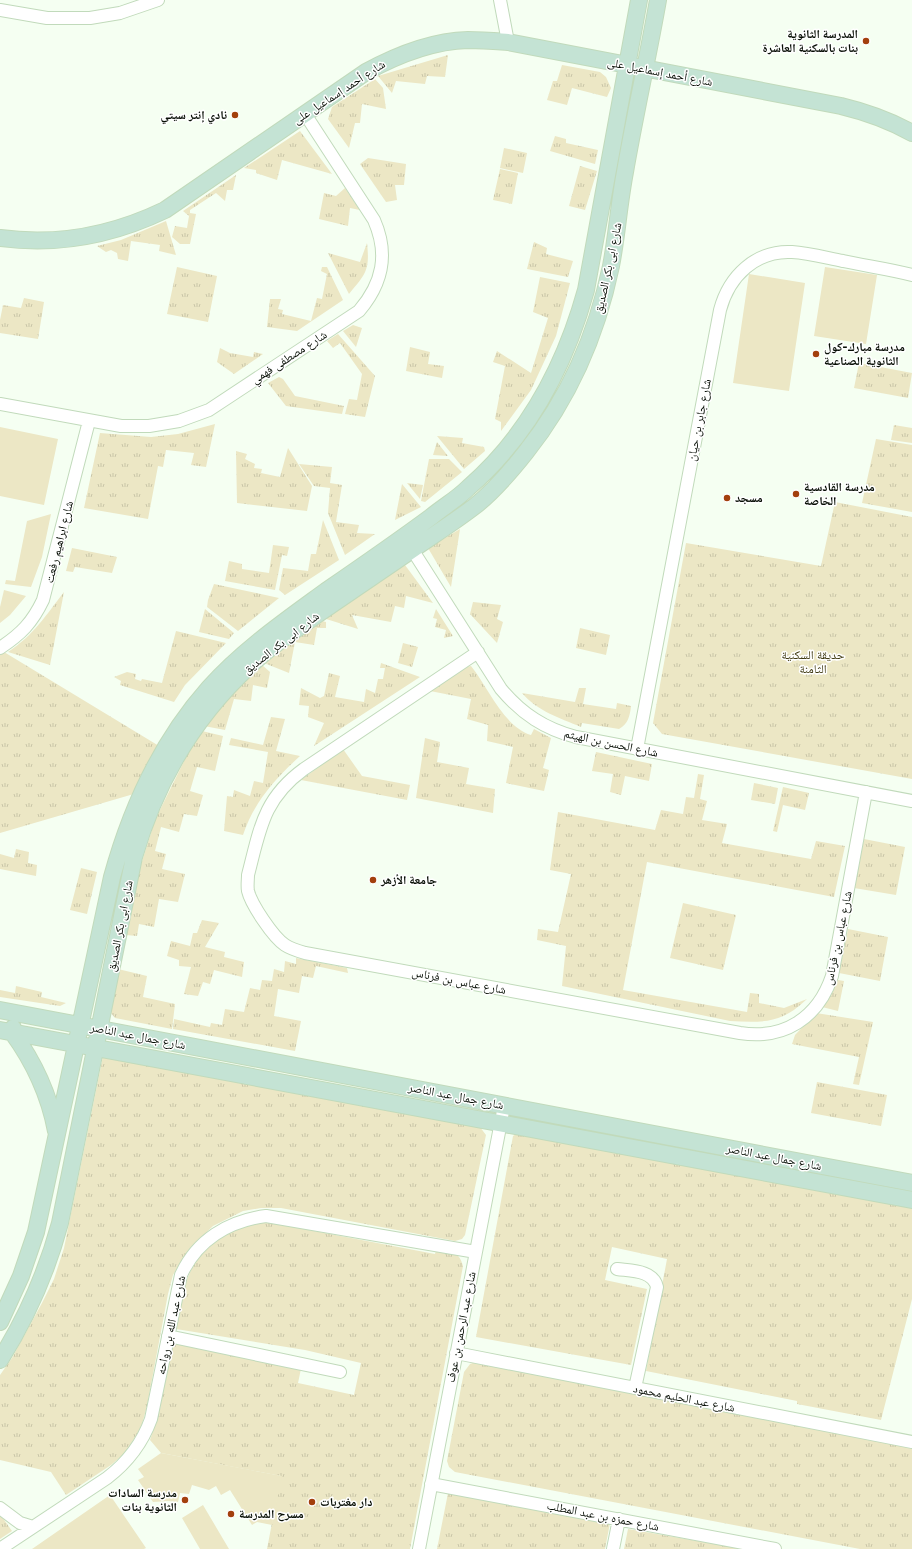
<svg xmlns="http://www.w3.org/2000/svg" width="912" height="1549" font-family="'Fira Sans','Noto Naskh Arabic',sans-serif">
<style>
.park{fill:url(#park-tufts)}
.garden{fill:#ece7c5}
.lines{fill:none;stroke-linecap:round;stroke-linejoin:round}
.street-casing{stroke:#c1dabb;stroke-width:14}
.secondary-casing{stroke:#c1dabb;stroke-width:18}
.street{stroke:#fff;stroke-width:12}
.secondary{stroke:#c4e3d4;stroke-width:16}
.poi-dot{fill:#a33f0d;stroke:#fff;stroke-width:1.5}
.labels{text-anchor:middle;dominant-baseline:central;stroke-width:3;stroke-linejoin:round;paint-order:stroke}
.poi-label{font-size:12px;font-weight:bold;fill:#070e05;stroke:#fff;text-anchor:start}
.street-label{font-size:12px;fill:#070e05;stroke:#fff}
.park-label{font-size:12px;fill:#3f3911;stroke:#fff}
</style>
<defs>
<pattern id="park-tufts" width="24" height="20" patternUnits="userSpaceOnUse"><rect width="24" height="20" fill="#ece7c5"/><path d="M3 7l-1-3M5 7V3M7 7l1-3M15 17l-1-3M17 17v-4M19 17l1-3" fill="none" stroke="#c9c5a8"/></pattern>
</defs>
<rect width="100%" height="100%" fill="#f5fff2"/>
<!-- park -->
<path class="park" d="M 448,55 L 445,77 L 427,76 L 425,84 L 396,81 L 392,93 L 378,76 Z
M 562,65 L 600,72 L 606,77 L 611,88 L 607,97 L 572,88 L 567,105 L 547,100 L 553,81 L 557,81 Z
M 375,79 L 383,88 L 386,109 L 362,104 L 360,123 L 355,123 L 349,148 L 328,119 L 332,107 Z
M 300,131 L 332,174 L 282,160 L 277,180 L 256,173 L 256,170 L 244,168 Z
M 555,136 L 566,139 L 566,143 L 598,150 L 595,164 L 550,151 Z
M 504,148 L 527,153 L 523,173 L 500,168 Z
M 368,158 L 406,164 L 404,185 L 395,185 L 397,200 L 386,202 L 360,164 Z
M 580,166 L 597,171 L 585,210 L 569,206 Z
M 500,169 L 518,173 L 512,204 L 493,200 Z
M 236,175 L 233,190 L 227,190 L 225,201 L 216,193 L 190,210 L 190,213 L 196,214 L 190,244 L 180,244 L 172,237 L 175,226 L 187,228 L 189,216 L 183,211 Z
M 345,188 L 360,210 L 350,208 L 348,226 L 319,219 L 324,193 L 336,196 Z
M 166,221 L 176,255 L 159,251 L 160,245 L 131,241 L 128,261 L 118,259 L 117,253 L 111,250 L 106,252 L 97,246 L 121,240 Z
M 534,242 L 547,248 L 546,254 L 573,261 L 568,277 L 527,269 Z
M 367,243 C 370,270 366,274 349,294 L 328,253 L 360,262 Z
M 177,267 L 217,276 L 208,322 L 167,314 Z
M 322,267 L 327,267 L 343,300 L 297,331 L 267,327 L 270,299 L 281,299 L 278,309 L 283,310 L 282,314 L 311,321 L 317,298 L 322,299 L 327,274 L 321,271 Z
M 540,277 L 570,283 L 556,336 L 531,390 L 501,431 L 501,422 L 495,419 L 505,366 L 493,362 L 497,351 L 531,373 L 548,318 L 533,312 Z
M 24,298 L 44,302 L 38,339 L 0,333 L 0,320 L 3,305 L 21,308 Z
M 353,325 L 362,328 L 356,347 L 343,331 Z
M 338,334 L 375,376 L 365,417 L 345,414 L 349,399 L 357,400 L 362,374 L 340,343 L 333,348 L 327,341 Z
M 410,347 L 430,352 L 428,364 L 444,366 L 442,378 L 406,371 Z
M 220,348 L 230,353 L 253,357 L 254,352 L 263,354 L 234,374 L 217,362 Z
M 859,363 L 912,373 L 908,398 L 854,388 Z
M 279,377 L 283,379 L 295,396 L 344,406 L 342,414 L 286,406 L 268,383 Z
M 215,424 L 206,467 L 191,465 L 194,453 L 166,450 L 163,467 L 158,466 L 148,519 L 84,508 L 100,433 L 151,437 L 178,434 Z
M 894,425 L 912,428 L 912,443 L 891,440 Z
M 437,436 L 463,438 L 462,443 L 484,447 L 485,451 L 464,469 Z
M 876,439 L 912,445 L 912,512 L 862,503 Z
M 437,442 L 448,456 L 433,455 Z
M 288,448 L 312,486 L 307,511 L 237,503 L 236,451 L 247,454 L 245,459 L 255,464 L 254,468 L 262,469 L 261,473 L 280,477 Z
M 429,459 L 449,459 L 462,472 L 425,502 L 421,501 Z
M 299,464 L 332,467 L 330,483 L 342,485 L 336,522 L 359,525 L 357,533 L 375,534 L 345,555 L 328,513 L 330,488 L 314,486 Z
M 407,483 L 423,485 L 420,499 Z
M 402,484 L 421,507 L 395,520 Z
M 835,502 L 912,517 L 912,779 L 662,734 L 653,723 L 686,543 L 821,566 Z
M 323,520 L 339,560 L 285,595 L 279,590 L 283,568 L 308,571 L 311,554 L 316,554 Z
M 460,529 L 451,587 L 428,548 Z
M 273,545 L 289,547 L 287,556 L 282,555 L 275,590 L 225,581 L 229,561 L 242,564 L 242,569 L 269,573 Z
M 72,548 L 117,557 L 112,573 L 75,567 L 73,572 L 66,571 Z
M 405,565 L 433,603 L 406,596 L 404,608 L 395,606 L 391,622 L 352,615 L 358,629 L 323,618 Z
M 214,584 L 279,598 L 238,631 L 207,607 L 208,600 Z
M 64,592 L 50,665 L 8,652 C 34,635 46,615 64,592 Z
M 473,602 L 501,605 L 497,619 L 503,622 L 497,643 L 470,614 Z
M 205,609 L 234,633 L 229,639 L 199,632 Z
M 436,609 L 453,636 L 444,638 L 446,630 L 435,627 L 437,619 L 433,618 Z
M 318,620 L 326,622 L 326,628 L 317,628 L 314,645 L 295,642 L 289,673 L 264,663 Z
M 580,628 L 610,635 L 606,655 L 576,648 Z
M 176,631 L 226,643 L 185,685 L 174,702 L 120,685 L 121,681 L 114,677 L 127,672 L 136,674 L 135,679 L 141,681 L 142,679 L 162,683 Z
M 403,643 L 418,647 L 412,667 L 398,663 Z
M 4,652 L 164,749 L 246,656 L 126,856 L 108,926 L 115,875 L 144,791 L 0,833 L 0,655 Z
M 381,663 L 420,677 L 314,746 L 324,723 L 308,717 L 309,706 L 299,705 L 301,688 L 320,698 L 324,696 L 329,673 L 340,676 L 335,697 L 364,702 L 366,689 L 375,693 L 378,679 L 383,679 L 385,668 L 380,668 Z
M 261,664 L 270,672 L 267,688 L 253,685 L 251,701 L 234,699 L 225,730 L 204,726 L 221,705 Z
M 471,666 C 488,687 503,726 531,735 L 534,729 L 551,738 L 543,768 L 549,770 L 544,791 L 506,783 L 513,747 L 487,741 L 488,725 L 467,719 L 471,699 L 430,691 L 464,667 Z
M 579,688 L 586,688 L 583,704 L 616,709 L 617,703 L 631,706 C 630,716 628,724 619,729 L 582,723 L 581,727 C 560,718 537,711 522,693 L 575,702 Z
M 271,717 L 285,719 L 276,751 L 300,756 C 275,779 254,802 243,835 L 224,831 L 227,796 L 233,797 L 234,790 L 250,796 L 254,781 L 263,783 L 268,752 L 229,745 L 231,738 L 263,745 Z
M 202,731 L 223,736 L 215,771 L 197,767 L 190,791 L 203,795 L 197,816 L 184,814 L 179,832 L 161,827 L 155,851 L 166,854 L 162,869 L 185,874 L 178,902 L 159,899 L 154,927 L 139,924 L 137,936 L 126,935 L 134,887 L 155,820 L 192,745 Z
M 425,738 L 440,742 L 437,762 L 469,768 L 466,784 L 495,789 L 493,813 L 416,798 Z
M 343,749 L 362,776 L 410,785 L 407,800 L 301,780 Z
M 596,752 L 652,764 L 649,781 L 625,776 L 621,795 L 610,792 L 613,774 L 592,771 Z
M 698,774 L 704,775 L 700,799 L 707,801 L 702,820 L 727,824 L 722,843 L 811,859 L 816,841 L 845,846 L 834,897 L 647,862 L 623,990 L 747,1012 L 750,993 L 759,994 L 759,1003 L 784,1008 L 807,999 C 801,1004 795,1010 789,1013 C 771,1024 750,1022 730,1021 L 562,986 L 566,946 L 537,940 L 538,929 L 558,932 L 571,874 L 550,870 L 558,812 L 655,830 L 661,810 L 683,814 L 686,797 L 694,798 Z
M 754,783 L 778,788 L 775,804 L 751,800 Z
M 783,787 L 809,793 L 805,810 L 783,805 L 777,832 L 773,831 Z
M 864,839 L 905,847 L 896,895 L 854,888 Z
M 16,849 L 29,852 L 28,863 L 37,865 L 36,876 L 0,869 L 0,854 L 14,858 Z
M 81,868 L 97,872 L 87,914 L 70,910 Z
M 683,903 L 736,915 L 723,970 L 670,958 Z
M 202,920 L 219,923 L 205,947 L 225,952 L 224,957 L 244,962 L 242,977 L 214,970 L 210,984 L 203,982 L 198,996 L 184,994 L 191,967 L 179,966 L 179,960 L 167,956 L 171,941 L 190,946 L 193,933 L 197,933 Z
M 848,929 L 888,937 L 880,981 L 839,973 Z
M 296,958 L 347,968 L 348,973 L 316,966 L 313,978 L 302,976 L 299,993 L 278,989 L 274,1016 L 301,1021 L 295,1051 L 173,1029 L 174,1019 L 210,1027 L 211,1023 L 222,1025 L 225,1009 L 244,1012 L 250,988 L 260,990 L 262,980 L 272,981 L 274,969 L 284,972 L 285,961 L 296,964 Z
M 118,969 L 147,976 L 143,997 L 175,1004 L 172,1029 L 115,1018 L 110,1012 Z
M 838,980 L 844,981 L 838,1011 L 822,1007 L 831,995 Z
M 16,986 L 42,992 L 41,997 L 66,1003 L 60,1006 L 0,997 L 0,990 L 15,993 Z
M 816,1013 L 873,1022 L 859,1085 L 853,1084 L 859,1057 L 792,1044 L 795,1035 Z
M 103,1056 L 477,1123 L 486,1135 L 465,1235 L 462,1239 L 455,1241 L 281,1208 L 261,1208 L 243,1211 L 213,1226 L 190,1248 L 173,1275 L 168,1294 L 147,1406 L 141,1428 L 125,1453 L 111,1465 L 66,1495 L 51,1472 L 0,1460 L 0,1375 L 12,1358 L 42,1303 L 54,1279 L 64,1248 Z
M 817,1082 L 887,1095 L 881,1126 L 811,1113 Z
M 519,1132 L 912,1204 L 912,1299 L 881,1420 L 797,1404 L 797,1401 L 646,1371 L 667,1259 L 612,1247 L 605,1280 L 647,1289 L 631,1365 L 476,1337 L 513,1136 Z
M 257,1221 L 309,1225 L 309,1230 L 435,1254 L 436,1250 C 450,1252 459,1250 463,1266 L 410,1549 L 267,1549 L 281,1476 L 161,1453 L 150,1440 L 160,1409 L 171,1341 L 302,1364 L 298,1383 L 354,1395 L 361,1363 L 305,1350 L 176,1329 C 183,1290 186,1259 223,1235 C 232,1229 246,1226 257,1221 Z
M 478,1361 L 912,1447 L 912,1549 L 860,1549 L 455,1472 L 449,1467 L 447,1461 L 464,1372 L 470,1364 Z
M 448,1493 L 610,1523 L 605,1549 L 437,1549 Z
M 0,1514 L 12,1531 L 0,1539 Z
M 628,1529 L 744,1549 L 624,1549 Z"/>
<!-- garden -->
<path class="garden" d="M 825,267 L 877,275 L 866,344 L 814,336 Z
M 749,274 L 805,283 L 789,391 L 733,383 Z
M 0,427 L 58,439 L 44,505 L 0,496 Z
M 51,514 L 42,557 L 31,587 L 5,584 L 6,580 L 15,581 L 27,521 Z
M 4,590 L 26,596 L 10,615 L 0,623 L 0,607 Z
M 161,1453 L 282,1476 L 272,1525 L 257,1522 L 252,1525 L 230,1490 L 221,1495 L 216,1486 L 209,1490 L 192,1485 L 189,1494 L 180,1493 L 178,1502 L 168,1501 L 153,1502 L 138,1480 L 144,1477 L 138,1469 Z
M 110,1495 L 146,1548 L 144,1549 L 32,1549 Z
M 203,1505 L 229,1549 L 200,1549 L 182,1518 Z"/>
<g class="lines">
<defs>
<path id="street" d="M 500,0 L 508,42
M 0,10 L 47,18 L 90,18 L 120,13 L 158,0
M 0,404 L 121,426 L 149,426 L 179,421 L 209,410 L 359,311 C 383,283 389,254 374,220 L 305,114
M 408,543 L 501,689 C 522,714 545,729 576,737 L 912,801
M 0,648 C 21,634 32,623 43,600 L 89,421
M 478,652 L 304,769 C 263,799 260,829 248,875 C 248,880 247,886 248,891 C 251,904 273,937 285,945 C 291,949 298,951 305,953 L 740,1033 C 784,1040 818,1018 832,976 L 866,792
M 637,749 L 720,310 C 729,276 756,250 792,252 C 809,253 827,258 843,261 C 866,266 889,269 912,275
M 617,1269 C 631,1271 653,1270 657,1287 L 635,1388
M 168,1336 L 340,1372
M 456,1353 L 912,1442
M 431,1484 L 775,1549
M 0,1508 L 20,1523 L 33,1527
M 0,1549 L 107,1478 C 128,1462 142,1444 151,1419 L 181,1275 C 197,1240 228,1221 266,1216 L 476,1252
M 419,1549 L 504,1106
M 613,1549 L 619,1519"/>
<path id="secondary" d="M 0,238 C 58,246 113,235 165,210 L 366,72 C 397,55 431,41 468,40 C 481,40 494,41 508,42 L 841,106 C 866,112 889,120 912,133
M 0,1010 L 912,1183
M 13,1028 L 12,1032 C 34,1062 49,1094 56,1131
M 0,1030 L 912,1200
M 0,1322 L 21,1276 L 36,1232 L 112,877 C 131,808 161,742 209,688 C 243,650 285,621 326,591 C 361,567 397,542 431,517 C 443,507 457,499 468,488 C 528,436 565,366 586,290 L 639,0
M 0,1360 C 27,1317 47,1271 60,1223 L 134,857 C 157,777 199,708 263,654 C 280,640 300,627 318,614 C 347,594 377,574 406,554 C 429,538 453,523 475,506 C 494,491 511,471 526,452 C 569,398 597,333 611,266 C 617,235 619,203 625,172 C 635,114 648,57 658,0"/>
</defs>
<!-- street casing -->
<use href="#street" class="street-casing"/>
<!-- secondary casing -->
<use href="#secondary" class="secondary-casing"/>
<!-- street -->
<use href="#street" class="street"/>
<!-- secondary -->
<use href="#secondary" class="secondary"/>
</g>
<!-- markers -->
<g class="poi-dot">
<circle cx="866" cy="41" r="4"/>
<circle cx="235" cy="115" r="4"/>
<circle cx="816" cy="354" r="4"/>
<circle cx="796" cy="494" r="4"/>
<circle cx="727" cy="498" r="4"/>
<circle cx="373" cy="880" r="4"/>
<circle cx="185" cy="1500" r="4"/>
<circle cx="312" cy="1502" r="4"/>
<circle cx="231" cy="1514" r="4"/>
</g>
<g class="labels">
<!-- poi labels -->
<g class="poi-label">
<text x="858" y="34" text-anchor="end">المدرسة الثانوية<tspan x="858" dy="14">بنات بالسكنية العاشرة</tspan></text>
<text x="227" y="115" text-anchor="end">نادي إنتر سيتي</text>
<text x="824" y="347">مدرسة مبارك-كول<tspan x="824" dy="14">الثانوية الصناعية</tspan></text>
<text x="804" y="487">مدرسة القادسية<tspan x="804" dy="14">الخاصة</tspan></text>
<text x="735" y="498">مسجد</text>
<text x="381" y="880">جامعة الأزهر</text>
<text x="177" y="1493" text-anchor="end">مدرسة السادات<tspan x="177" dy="14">الثانوية بنات</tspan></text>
<text x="320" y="1502">دار مغتربات</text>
<text x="239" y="1514">مسرح المدرسة</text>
</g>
<!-- street labels -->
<g class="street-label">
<text transform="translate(660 72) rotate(11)">شارع أحمد إسماعيل على</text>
<text transform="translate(339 92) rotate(-33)">شارع أحمد إسماعيل على</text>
<text transform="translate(608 268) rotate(-78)">شارع ابى بكر الصديق</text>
<text transform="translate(289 357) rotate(-33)">شارع مصطفى فهمي</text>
<text transform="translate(699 420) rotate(-79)">شارع جابر بن حيان</text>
<text transform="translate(59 542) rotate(-76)">شارع ابراهيم رفعت</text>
<text transform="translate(281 643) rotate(-38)">شارع ابى بكر الصديق</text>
<text transform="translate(611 743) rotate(12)">شارع الحسن بن الهيثم</text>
<text transform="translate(120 926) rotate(-79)">شارع ابى بكر الصديق</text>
<text transform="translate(838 938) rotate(-78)">شارع عباس بن فرناس</text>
<text transform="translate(459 981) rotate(11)">شارع عباس بن فرناس</text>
<text transform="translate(138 1036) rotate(11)">شارع جمال عبد الناصر</text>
<text transform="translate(456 1096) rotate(11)">شارع جمال عبد الناصر</text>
<text transform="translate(774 1157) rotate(11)">شارع جمال عبد الناصر</text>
<text transform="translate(171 1325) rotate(-78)">شارع عبد الله بن رواحه</text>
<text transform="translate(461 1327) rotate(-79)">شارع عبد الرحمن بن عوف</text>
<text transform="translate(684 1398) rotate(11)">شارع عبد الحليم محمود</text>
<text transform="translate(603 1516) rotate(11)">شارع حمزه بن عبد المطلب</text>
</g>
<!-- park labels -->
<g class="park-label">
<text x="813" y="655">حديقة السكنية<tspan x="813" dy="14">الثامنة</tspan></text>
</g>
</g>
</svg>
